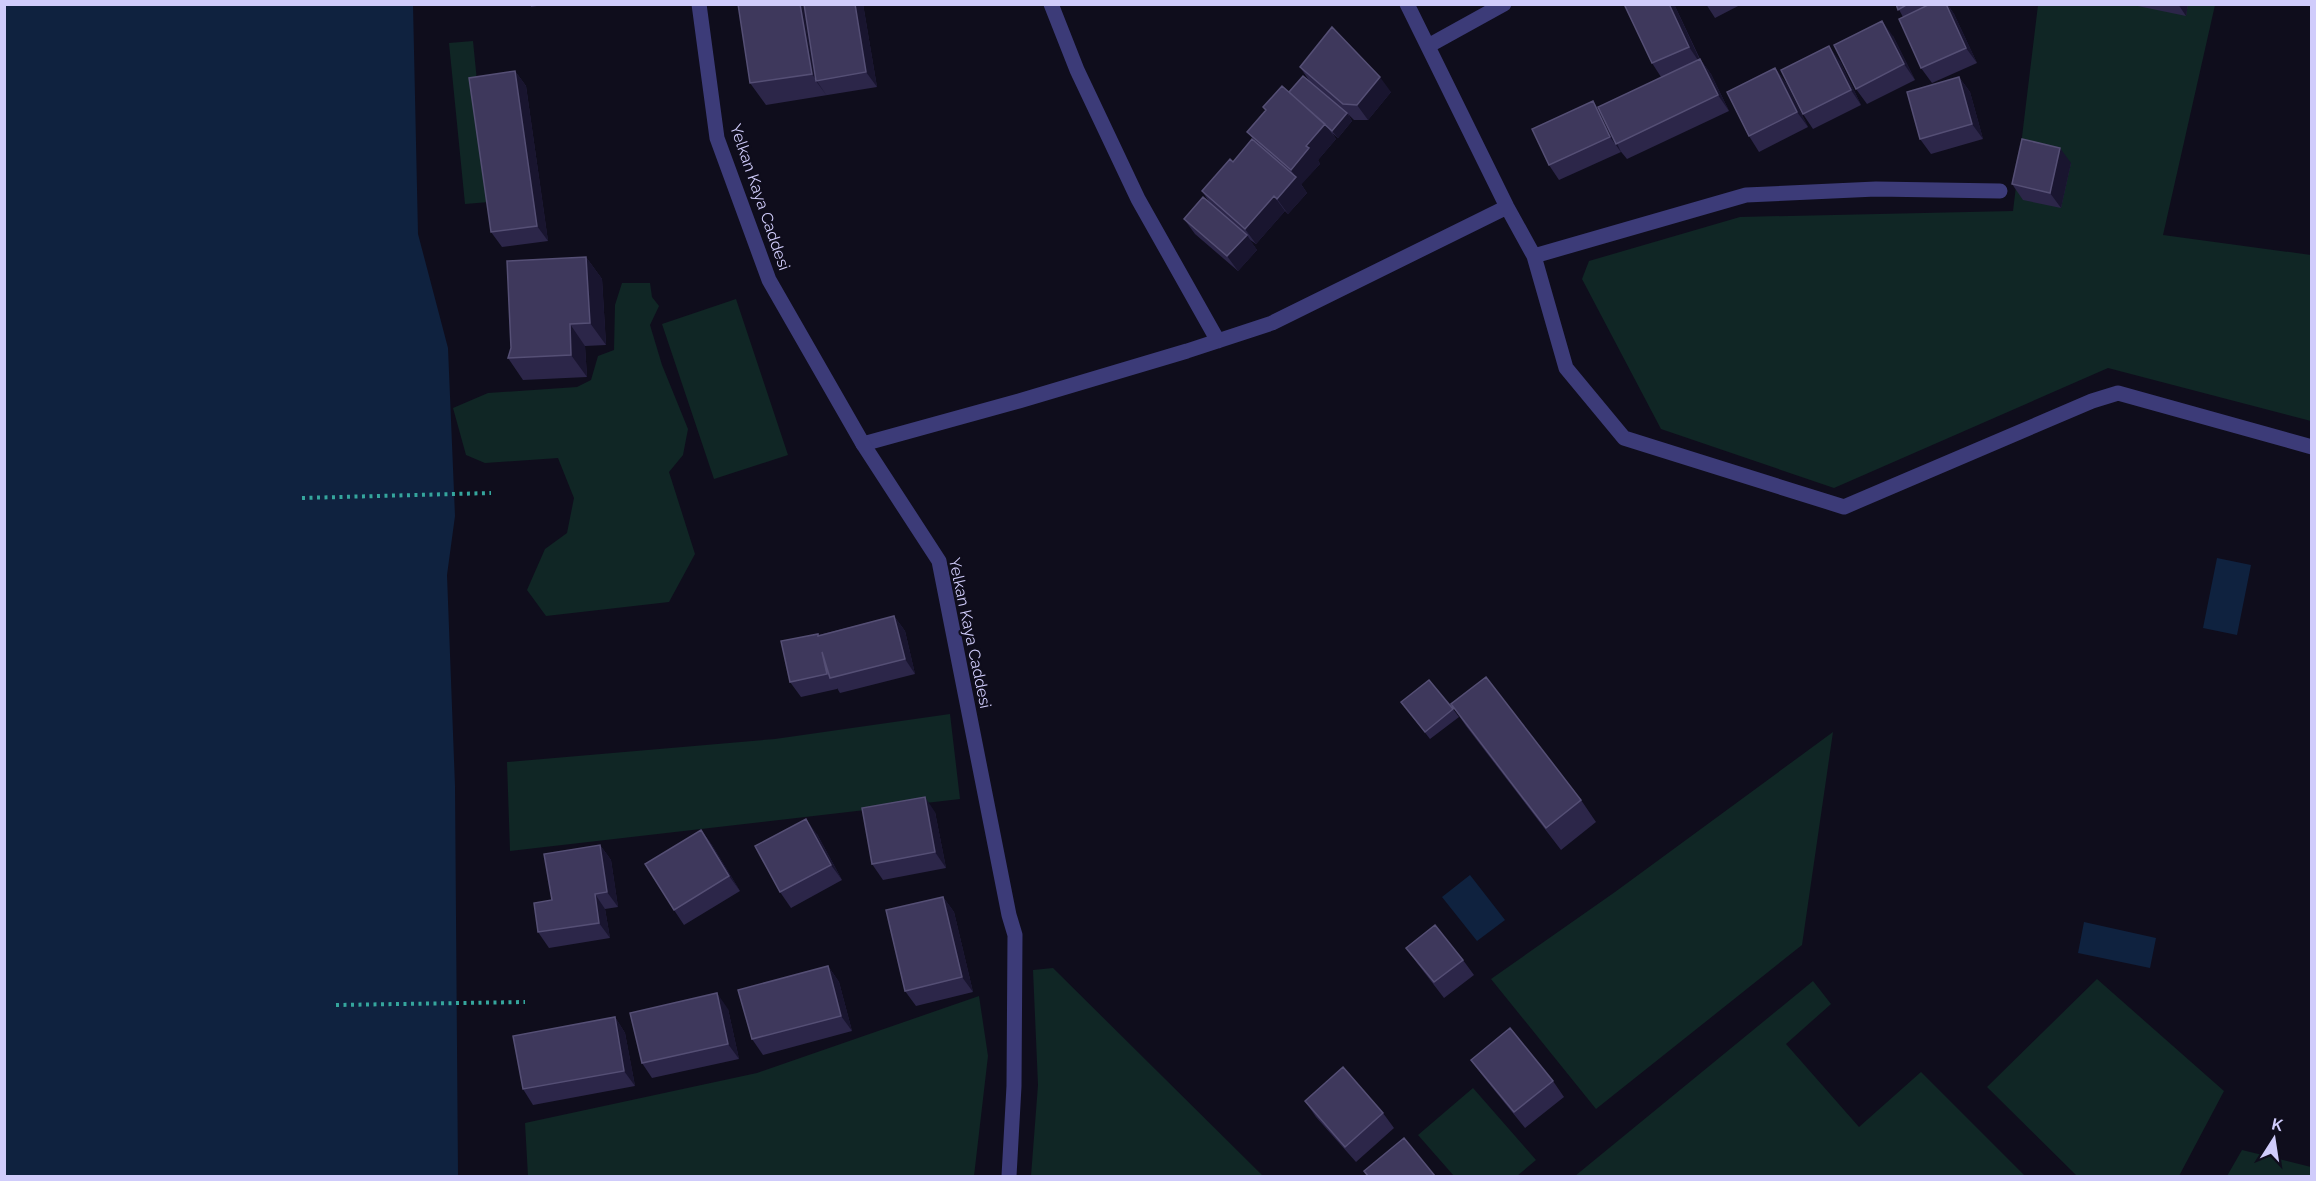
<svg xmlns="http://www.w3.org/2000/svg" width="2316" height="1181" font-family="Raleway,sans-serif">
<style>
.green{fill:#102625}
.water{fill:#0f223f}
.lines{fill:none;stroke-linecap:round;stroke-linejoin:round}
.path{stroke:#35a69d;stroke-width:4;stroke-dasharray:3 4.5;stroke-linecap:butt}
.minor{stroke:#3c3b78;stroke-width:15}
.tertiary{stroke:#3c3b78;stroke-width:15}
.wall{fill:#2c2649}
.shaded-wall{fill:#19152f}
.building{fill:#3e385c;stroke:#554f75;stroke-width:1.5}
.labels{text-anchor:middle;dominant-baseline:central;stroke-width:4.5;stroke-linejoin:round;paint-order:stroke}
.street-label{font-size:16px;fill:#d0ccfb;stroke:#0f0d1c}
</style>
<rect width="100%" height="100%" fill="#0f0d1c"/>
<!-- green -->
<path class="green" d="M 2038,5 L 2215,5 L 2163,235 L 2311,255 L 2311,421 L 2108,368 L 1834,488 L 1661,429 L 1582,279 L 1589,261 L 1740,217 L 2013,211 Z
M 473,41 L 489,202 L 465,204 L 449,43 Z
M 622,283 L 650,283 L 652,297 L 659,306 L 650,325 L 662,365 L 688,429 L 683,455 L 669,472 L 695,554 L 669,602 L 546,616 L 527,590 L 545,549 L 567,533 L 574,498 L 558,458 L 485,463 L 466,455 L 453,408 L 488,393 L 577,387 L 591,380 L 598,356 L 614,350 L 615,305 Z
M 736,299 L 788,455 L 714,479 L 662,324 Z
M 950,714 L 960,799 L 510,851 L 507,762 L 775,739 Z
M 1833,732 L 1802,945 L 1596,1109 L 1491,979 L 1615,892 Z
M 1053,968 L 1263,1176 L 1031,1176 L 1038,1085 L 1033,970 Z
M 2097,979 L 2224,1091 L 2179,1176 L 2077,1176 L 1987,1087 Z
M 1813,981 L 1831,1004 L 1786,1044 L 1859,1127 L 1921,1072 L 2025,1176 L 1575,1176 Z
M 979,996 L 988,1056 L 974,1176 L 528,1176 L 525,1123 L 757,1073 Z
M 1473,1088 L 1536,1160 L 1517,1176 L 1454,1176 L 1418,1135 Z
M 2242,1150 L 2311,1167 L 2311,1176 L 2227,1176 Z"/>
<!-- water -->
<path class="water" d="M 5,4 L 413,5 L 418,234 L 448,348 L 455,516 L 447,575 L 455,786 L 458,1176 L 5,1176 Z
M 2217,558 L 2251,565 L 2237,635 L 2203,628 Z
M 1470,875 L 1505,920 L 1477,941 L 1442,897 Z
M 2084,922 L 2156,938 L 2150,968 L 2078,953 Z"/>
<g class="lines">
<!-- path -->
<path class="path" d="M 302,498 L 491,493
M 336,1005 L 525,1002"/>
<!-- minor -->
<path class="minor" d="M 1051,4 L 1077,70 L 1138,199 L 1218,341
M 1407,4 L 1507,207 L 1534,256 L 1566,368 L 1624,438 L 1844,507 L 2092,401 L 2118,393 L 2312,447
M 1428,46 L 1504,4
M 1534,256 L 1746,195 L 1876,189 L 2000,191
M 863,444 L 1019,401 L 1187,351 L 1272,323 L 1507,207"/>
<!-- tertiary -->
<path class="tertiary" d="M 699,4 L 717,138 L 769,280 L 863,444 L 939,561 L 1009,915 L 1015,935 L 1014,1086 L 1009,1176"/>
</g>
<!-- wall -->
<path class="wall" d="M 530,4 L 549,4 L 531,7 Z
M 863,4 L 877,87 L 766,105 L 750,83 Z
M 1624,4 L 1674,4 L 1700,59 L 1711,74 L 1729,111 L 1627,159 L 1618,148 L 1621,152 L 1559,180 L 1549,165 L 1601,113 L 1661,77 L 1652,63 Z
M 1706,4 L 1742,4 L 1715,18 Z
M 1896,4 L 1948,4 L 1948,5 L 1954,14 L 1977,63 L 1932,83 L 1921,68 L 1903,17 Z
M 2128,4 L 2188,4 L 2186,16 Z
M 1893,36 L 1915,80 L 1867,104 L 1856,89 Z
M 1840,61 L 1861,105 L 1813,129 L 1803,114 Z
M 1300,67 L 1391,92 L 1368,120 L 1354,120 L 1348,114 L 1352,121 L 1338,138 L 1332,133 L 1336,139 L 1318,160 L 1320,164 L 1301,184 L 1307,193 L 1288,214 L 1285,211 L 1256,244 L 1249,239 L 1257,250 L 1238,271 L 1195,234 L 1184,219 L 1211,205 L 1202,191 L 1233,162 L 1254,140 L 1247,132 L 1266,111 L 1263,107 L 1310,82 Z
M 1775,68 L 1786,83 L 1808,127 L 1759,152 L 1749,136 Z
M 515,71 L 526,86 L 548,241 L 502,247 L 491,232 Z
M 1959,77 L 1970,92 L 1983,139 L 1931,154 L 1920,139 Z
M 2071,163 L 2061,208 L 2023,200 L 2012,184 Z
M 586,257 L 602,279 L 606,345 L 585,346 L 587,377 L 523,380 L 508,358 Z
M 894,616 L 905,631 L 915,674 L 840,693 L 837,688 L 837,689 L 801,697 L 790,682 L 818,634 L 819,635 Z
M 1401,702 L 1453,709 L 1459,717 L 1430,739 Z
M 1451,704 L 1581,800 L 1596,822 L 1561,850 L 1466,726 Z
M 935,812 L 946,868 L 883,880 L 872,864 Z
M 701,830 L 712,845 L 740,891 L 684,925 L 674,910 Z
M 817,834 L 842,880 L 791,908 L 780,892 Z
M 600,845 L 611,860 L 618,907 L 605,909 L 610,938 L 549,948 L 538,932 L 552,900 Z
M 943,897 L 954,912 L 973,992 L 916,1006 L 905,991 Z
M 1406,948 L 1463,960 L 1474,975 L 1444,998 L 1417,963 Z
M 828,966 L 839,982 L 852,1031 L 763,1055 L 752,1039 Z
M 728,1009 L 739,1059 L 652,1078 L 642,1063 Z
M 615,1017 L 625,1033 L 635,1086 L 533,1105 L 523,1089 Z
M 1471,1060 L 1553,1081 L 1564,1097 L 1525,1128 L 1482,1075 Z
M 1305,1101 L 1383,1113 L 1394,1128 L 1356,1162 L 1316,1117 Z"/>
<!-- shaded-wall -->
<path class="shaded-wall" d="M 800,4 L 812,4 L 816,81 L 827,96 L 812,74 Z
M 855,4 L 863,4 L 877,87 L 866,72 Z
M 1669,4 L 1674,4 L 1704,69 L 1689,47 Z
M 1946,4 L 1947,4 L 1954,14 L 1977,63 L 1966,48 Z
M 2178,4 L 2188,4 L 2186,16 Z
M 1882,21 L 1893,36 L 1915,80 L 1904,64 Z
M 1829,46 L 1840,61 L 1861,105 L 1851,90 Z
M 1700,59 L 1711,74 L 1729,111 L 1718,95 Z
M 1775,68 L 1786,83 L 1808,127 L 1797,112 Z
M 515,71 L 526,86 L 548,241 L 537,226 Z
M 1380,77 L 1391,92 L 1368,120 L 1357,105 Z
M 1959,77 L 1970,92 L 1983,139 L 1972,124 Z
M 1593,101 L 1604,116 L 1621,152 L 1610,137 Z
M 1347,113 L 1352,121 L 1338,138 L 1332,131 Z
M 1325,124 L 1336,139 L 1318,160 L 1320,164 L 1301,185 L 1291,170 L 1306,146 Z
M 2060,148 L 2071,163 L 2061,208 L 2050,193 Z
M 1296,177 L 1307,193 L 1288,214 L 1277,199 Z
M 1274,196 L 1285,211 L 1256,244 L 1245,229 Z
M 1247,235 L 1257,250 L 1238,271 L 1227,256 Z
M 586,257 L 602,279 L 606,345 L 590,323 Z
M 570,324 L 585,346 L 587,377 L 571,355 Z
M 894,616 L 905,631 L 915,674 L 905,659 Z
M 925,797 L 935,812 L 946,868 L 935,852 Z
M 806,819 L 817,834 L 842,880 L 831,865 Z
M 701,830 L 712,845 L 740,891 L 729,876 Z
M 600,845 L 611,860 L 618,907 L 607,892 Z
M 595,894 L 605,909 L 610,938 L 599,923 Z
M 943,897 L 954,912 L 973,992 L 962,977 Z
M 828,966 L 839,982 L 852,1031 L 841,1016 Z
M 717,993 L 728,1009 L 739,1059 L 728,1044 Z
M 615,1017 L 625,1033 L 635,1086 L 624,1071 Z"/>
<!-- building -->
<path class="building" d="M 738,4 L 800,4 L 812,74 L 750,83 Z
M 804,4 L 855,4 L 866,72 L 816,81 Z
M 1624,4 L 1669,4 L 1689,47 L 1652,63 Z
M 1896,4 L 1908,4 L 1898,10 Z
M 1930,4 L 1946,4 L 1966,48 L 1921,68 L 1899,19 Z
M 1882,21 L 1904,64 L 1856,89 L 1834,45 Z
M 1332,27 L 1380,77 L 1357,105 L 1343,104 L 1300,67 Z
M 1829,46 L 1851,90 L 1803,114 L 1781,70 Z
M 1700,59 L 1718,95 L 1616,144 L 1598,107 Z
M 1775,68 L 1797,112 L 1749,136 L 1727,92 Z
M 515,71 L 537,226 L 491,232 L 469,78 Z
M 1303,76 L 1347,113 L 1332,131 L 1289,92 Z
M 1959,77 L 1972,124 L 1920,139 L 1907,92 Z
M 1282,86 L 1325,124 L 1306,146 L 1309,148 L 1291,170 L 1247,132 L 1266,110 L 1263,107 Z
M 1593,101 L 1610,137 L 1549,165 L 1532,129 Z
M 1252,139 L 1296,177 L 1277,199 L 1274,196 L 1245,229 L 1202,191 L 1230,159 L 1233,162 Z
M 2022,139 L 2060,148 L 2050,193 L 2012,184 Z
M 1203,197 L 1247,235 L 1227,256 L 1184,219 Z
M 586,257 L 590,323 L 570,324 L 571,355 L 508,358 L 511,348 L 507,261 Z
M 894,616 L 905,659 L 830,678 L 822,652 L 827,674 L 790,682 L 781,641 L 818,634 L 818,636 Z
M 1486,677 L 1581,800 L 1546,828 L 1451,704 Z
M 1429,680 L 1453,709 L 1425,732 L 1401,702 Z
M 925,797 L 935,852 L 872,864 L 862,808 Z
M 806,819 L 831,865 L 780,892 L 755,846 Z
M 701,830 L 729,876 L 674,910 L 645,864 Z
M 600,845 L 607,892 L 595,894 L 599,923 L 538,932 L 534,903 L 552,900 L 544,854 Z
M 943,897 L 962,977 L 905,991 L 886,910 Z
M 1435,925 L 1463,960 L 1434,982 L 1406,948 Z
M 828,966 L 841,1016 L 752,1039 L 738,990 Z
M 717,993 L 728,1044 L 642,1063 L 630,1013 Z
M 615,1017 L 624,1071 L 523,1089 L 513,1036 Z
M 1510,1028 L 1553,1081 L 1514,1112 L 1471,1060 Z
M 1343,1067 L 1383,1113 L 1345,1147 L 1305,1101 Z
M 1404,1138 L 1435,1176 L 1368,1176 L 1364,1171 Z"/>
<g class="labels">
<!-- street labels -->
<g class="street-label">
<text transform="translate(760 197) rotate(71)">Yelkan Kaya Caddesi</text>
<text transform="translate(970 633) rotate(78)">Yelkan Kaya Caddesi</text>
</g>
</g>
<!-- border -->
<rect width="2316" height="1181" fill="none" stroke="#d0ccfb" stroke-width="12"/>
<!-- north arrow -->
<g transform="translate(2274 1139) rotate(12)" stroke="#0f0d1c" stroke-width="4.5" paint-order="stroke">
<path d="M0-4.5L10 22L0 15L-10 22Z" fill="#d0ccfb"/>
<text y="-9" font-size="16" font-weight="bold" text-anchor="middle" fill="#d0ccfb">K</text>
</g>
</svg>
